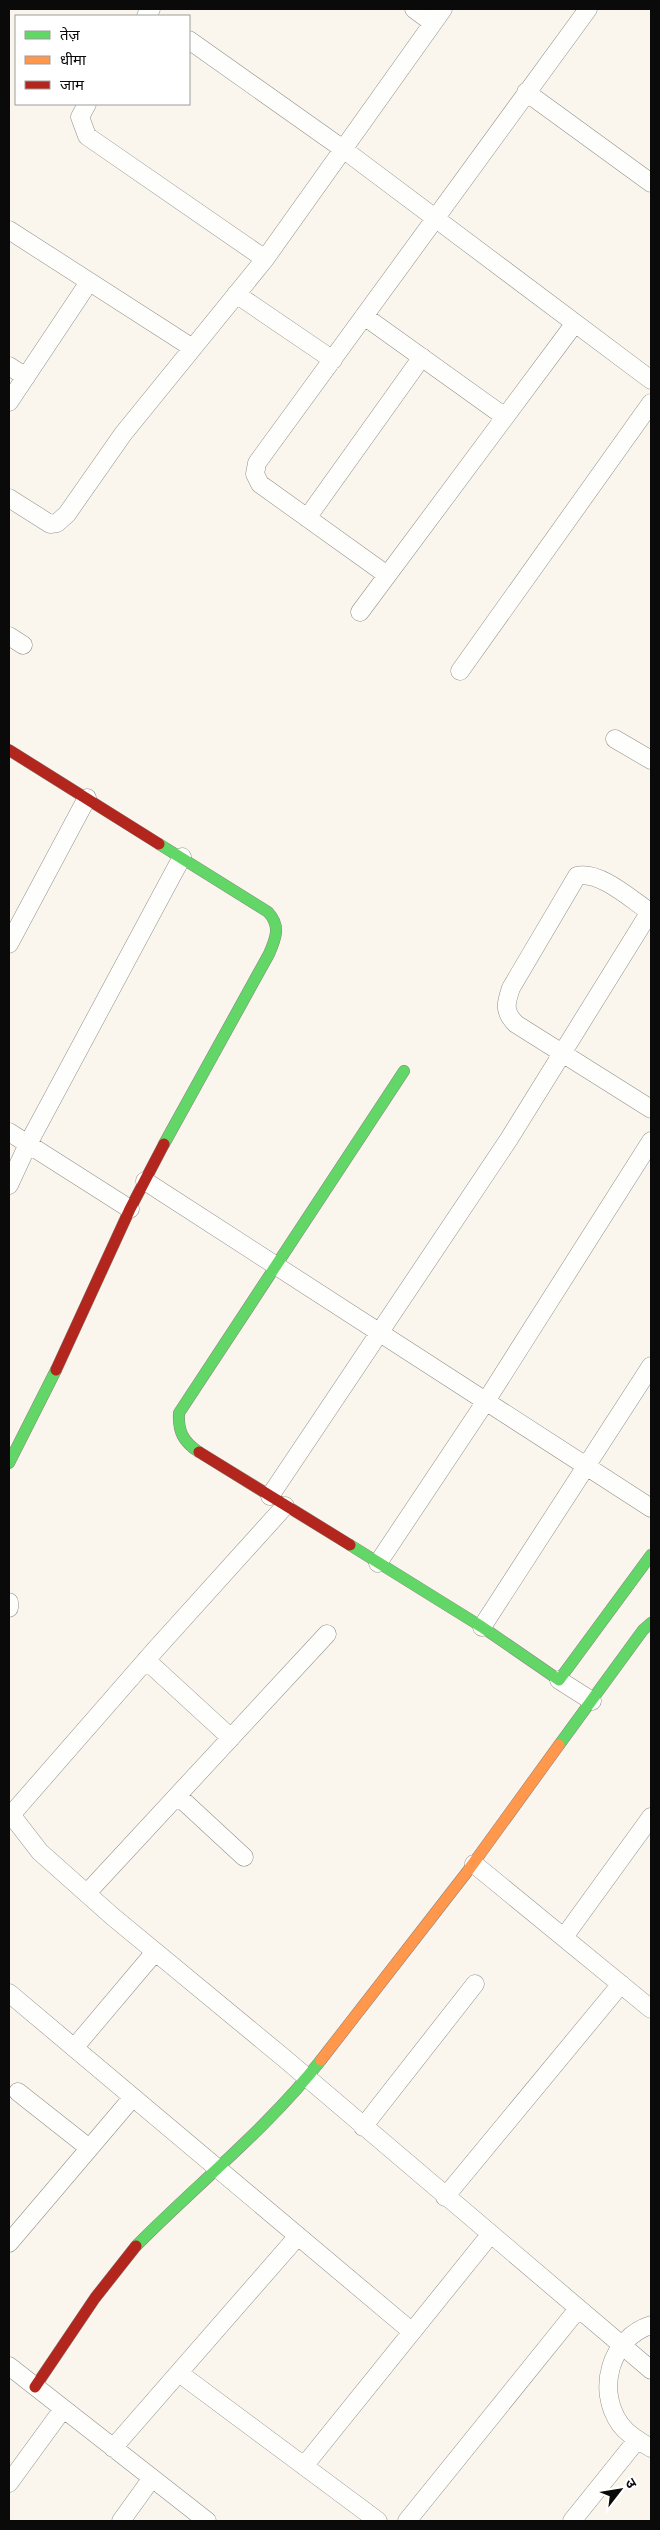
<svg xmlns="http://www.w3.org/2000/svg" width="660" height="2530" font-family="'Roboto Serif','Noto Sans Devanagari',serif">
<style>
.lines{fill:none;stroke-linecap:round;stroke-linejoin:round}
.street-casing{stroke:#92908c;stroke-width:19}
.fast-casing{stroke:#898683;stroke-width:12}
.slow-casing{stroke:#898683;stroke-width:12}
.jam-casing{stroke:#898683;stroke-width:12}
.street{stroke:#fefefc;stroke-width:18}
.fast{stroke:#63d668;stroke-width:11}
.slow{stroke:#ff974d;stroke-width:11}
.jam{stroke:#b3261e;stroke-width:11}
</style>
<rect width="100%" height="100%" fill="#faf5ed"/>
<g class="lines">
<defs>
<path id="street" d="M 414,9 L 433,23
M 146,16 L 151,9
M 189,40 L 343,149 L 651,380
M 526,92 L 651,183
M 87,104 L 80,117 L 87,136 L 265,259
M 9,230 L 191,347
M 236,294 L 333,360
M 364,316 L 505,417
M 9,366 L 26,377
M 9,402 L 89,282
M 9,498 L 50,524 L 57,523 L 67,514 L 123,434 L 265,259 L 443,9
M 307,518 L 422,357
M 387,575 L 260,484 L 255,474 L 257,463 L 588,9
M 360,612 L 575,323
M 9,636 L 23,645
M 460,671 L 651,403
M 615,739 L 651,760
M 650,912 C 632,900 599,870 577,876 L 511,988 C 506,1003 503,1011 516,1024 L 651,1109
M 9,944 L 87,798
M 9,1132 L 130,1209
M 145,1181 L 651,1508
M 9,1185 L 28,1144 L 182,857
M 270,1496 L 509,1139 L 651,910
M 378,1563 L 486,1401 L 651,1141
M 9,1602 L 9,1608
M 482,1627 L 651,1366
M 146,1660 L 231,1738
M 559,1680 L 592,1701
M 178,1796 L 244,1857
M 9,1812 L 40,1852 L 112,1916 L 284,2058 L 651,2370
M 11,1815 L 155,1650 L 285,1506
M 474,1864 L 651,2009
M 87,1893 L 327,1634
M 564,1937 L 651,1817
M 9,1993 L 411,2331
M 74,2048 L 155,1952
M 18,2092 L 89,2148
M 363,2127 L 475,1984
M 445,2197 L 621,1984
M 9,2243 L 133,2097
M 651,2325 C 610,2338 596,2390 620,2424 C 628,2435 640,2442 651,2448
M 9,2366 L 207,2521
M 179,2373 L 378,2521
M 113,2448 L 298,2236
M 304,2466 L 490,2235
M 9,2483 L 63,2409
M 121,2521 L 152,2478
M 407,2521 L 578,2309
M 572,2521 L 637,2440"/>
<path id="fast" d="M 159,844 L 268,912 C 281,926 276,938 269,954 L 164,1144
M 199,1452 C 183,1442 178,1431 179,1413 L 404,1071
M 9,1463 L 56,1370
M 350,1545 L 482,1627 L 559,1680 L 651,1555
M 559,1745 L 643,1630 L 651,1623
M 136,2246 C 197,2184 267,2129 321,2060"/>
<path id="slow" d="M 321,2060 L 467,1872 L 559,1745"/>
<path id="jam" d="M 9,750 L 159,844
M 56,1370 L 130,1209 L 164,1144
M 199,1452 L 350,1545
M 35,2387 L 95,2298 L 136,2246"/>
</defs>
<!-- street casing -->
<use href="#street" class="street-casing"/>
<!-- fast casing -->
<use href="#fast" class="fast-casing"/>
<!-- slow casing -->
<use href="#slow" class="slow-casing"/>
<!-- jam casing -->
<use href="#jam" class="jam-casing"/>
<!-- street -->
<use href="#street" class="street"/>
<!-- fast -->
<use href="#fast" class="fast"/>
<!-- slow -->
<use href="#slow" class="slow"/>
<!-- jam -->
<use href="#jam" class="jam"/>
</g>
<!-- border -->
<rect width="660" height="2530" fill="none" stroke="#0a0a0a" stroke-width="20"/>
<!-- legend -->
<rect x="15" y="15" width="175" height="90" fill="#ffffff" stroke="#9d9d9d"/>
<rect x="25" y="31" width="25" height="8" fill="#63d668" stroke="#9d9d9d"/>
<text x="60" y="40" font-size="15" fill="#0a0a0a">तेज़</text>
<rect x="25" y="56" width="25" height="8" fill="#ff974d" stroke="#9d9d9d"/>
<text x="60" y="65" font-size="15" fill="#0a0a0a">धीमा</text>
<rect x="25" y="81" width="25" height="8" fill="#b3261e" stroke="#9d9d9d"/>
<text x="60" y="90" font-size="15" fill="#0a0a0a">जाम</text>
<!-- north arrow -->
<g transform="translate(620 2490) rotate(59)" stroke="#ffffff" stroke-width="4" paint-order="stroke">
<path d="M0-4L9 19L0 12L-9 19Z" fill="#0a0a0a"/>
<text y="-8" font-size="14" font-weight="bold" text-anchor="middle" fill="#0a0a0a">उ</text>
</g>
</svg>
